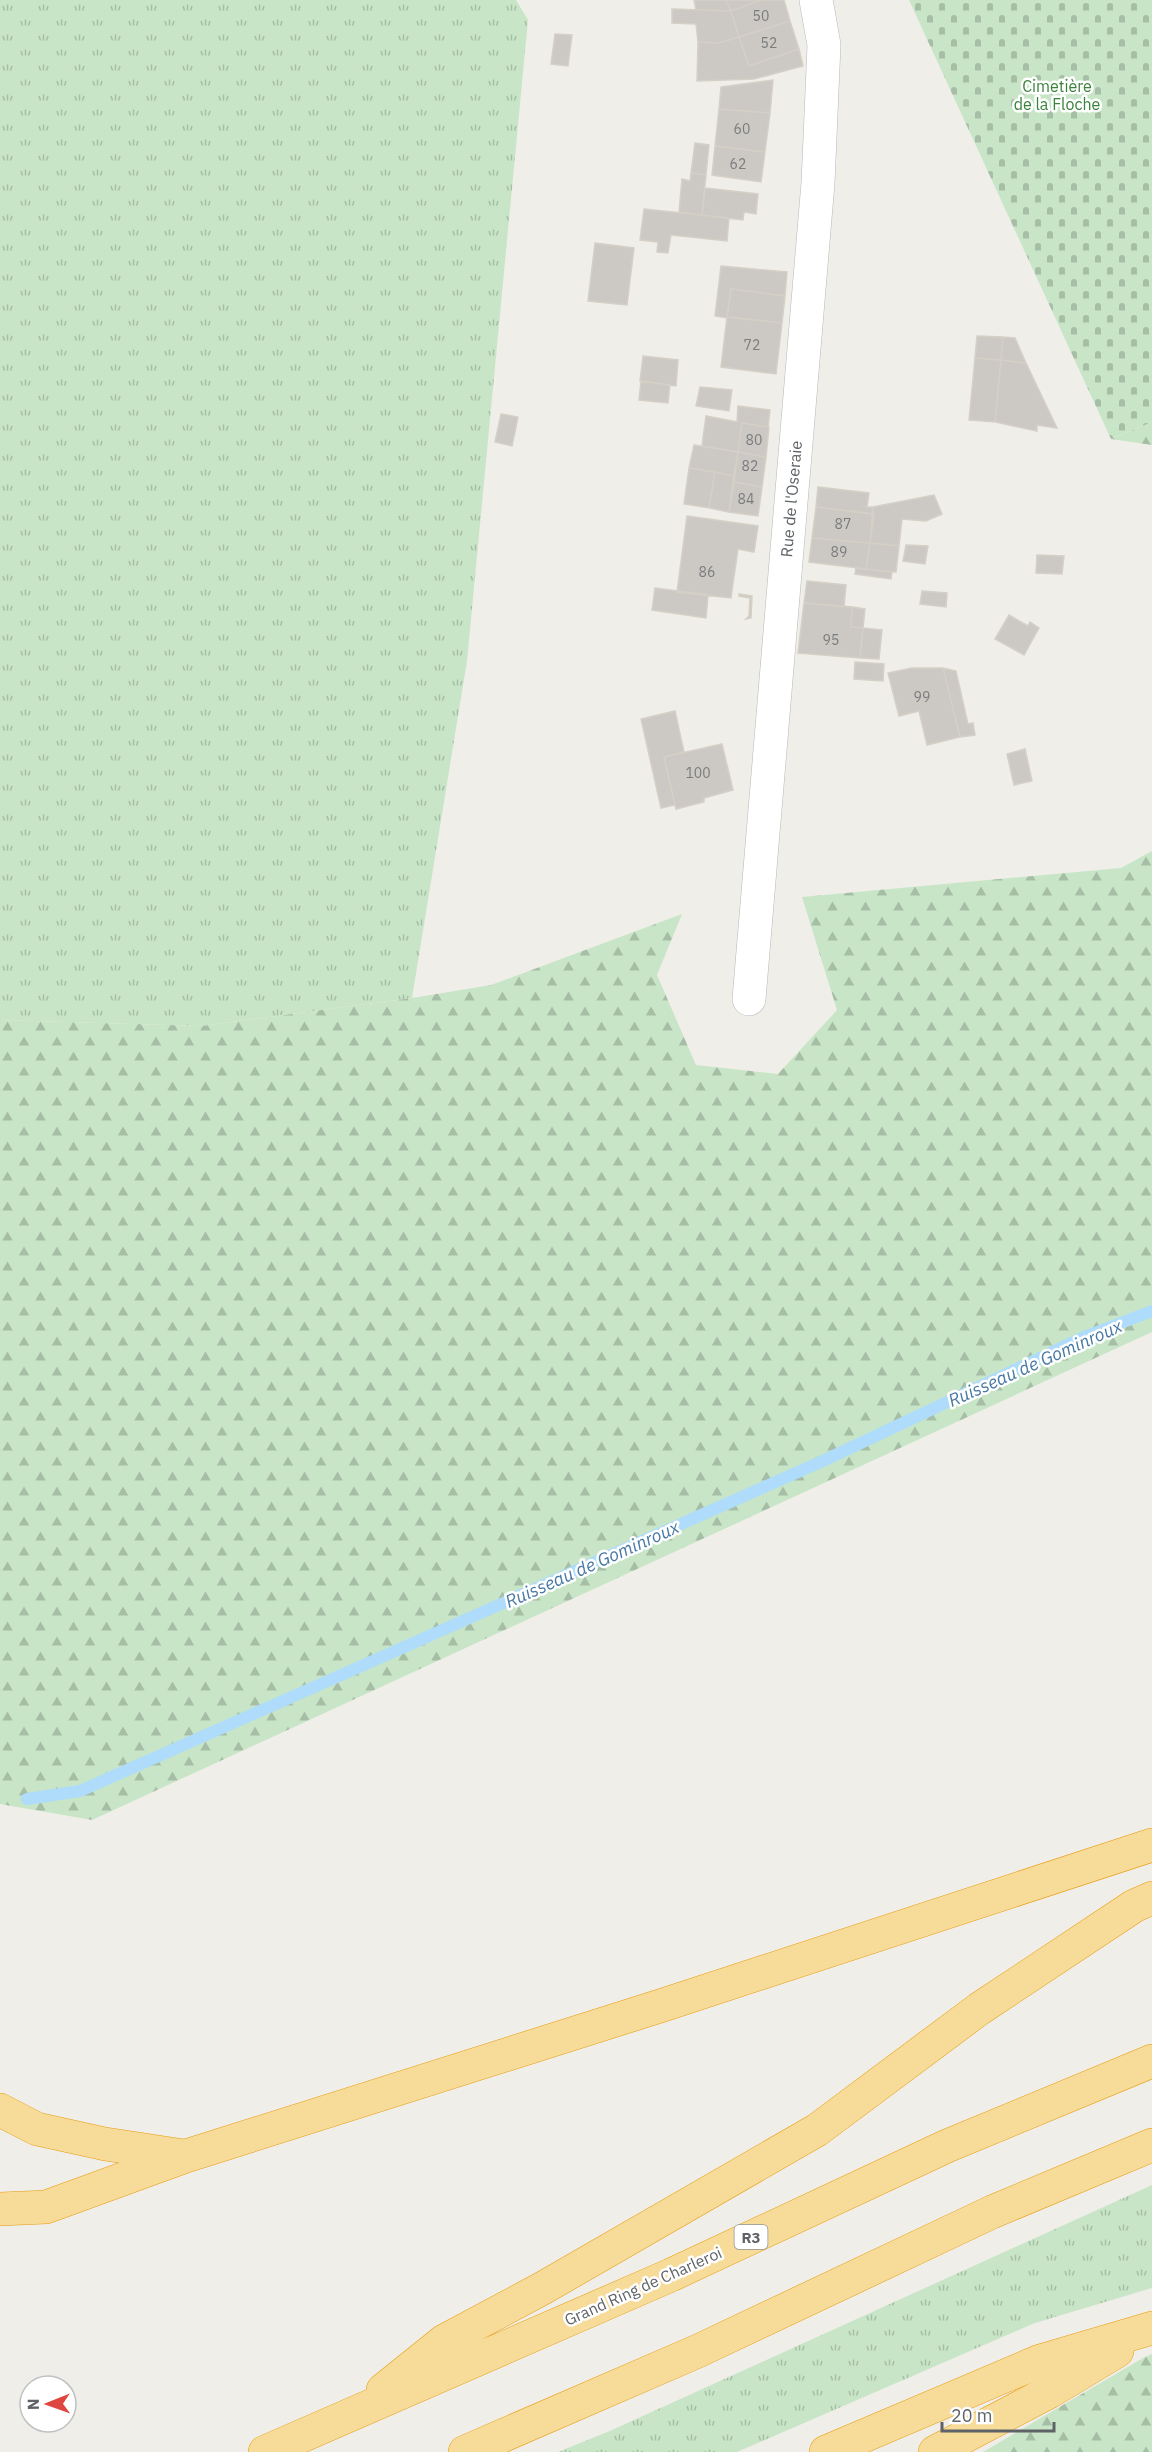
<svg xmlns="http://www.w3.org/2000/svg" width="1152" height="2452" font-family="'IBM Plex Sans',sans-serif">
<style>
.grass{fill:url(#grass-tufts)}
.forest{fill:url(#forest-firs)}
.cemetery{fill:url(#cemetery-stones)}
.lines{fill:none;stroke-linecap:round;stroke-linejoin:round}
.stream{stroke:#aedcfa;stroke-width:12}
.building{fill:#ccc9c4;stroke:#d5d0c6;stroke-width:1.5}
.minor-casing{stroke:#b5b8bb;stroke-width:34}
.motorway-casing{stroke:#e99c0f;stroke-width:34}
.minor{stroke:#fff;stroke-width:33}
.motorway{stroke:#f6db99;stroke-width:33}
.labels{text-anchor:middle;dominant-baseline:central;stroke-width:5;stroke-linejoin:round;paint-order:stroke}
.number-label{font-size:14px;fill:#7a7c7e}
.shield{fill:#fff;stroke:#8f9295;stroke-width:1.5}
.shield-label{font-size:15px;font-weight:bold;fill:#5f6367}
.park-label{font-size:16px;fill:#3b823c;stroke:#fff}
.street-label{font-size:16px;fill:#5f6367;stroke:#fff}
.water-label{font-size:18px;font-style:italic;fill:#4778a3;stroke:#fff}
</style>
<defs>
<pattern id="grass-tufts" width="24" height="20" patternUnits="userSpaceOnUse" patternTransform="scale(1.5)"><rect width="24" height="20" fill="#c8e6c7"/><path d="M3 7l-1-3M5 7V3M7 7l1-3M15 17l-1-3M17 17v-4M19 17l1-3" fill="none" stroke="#a6bea5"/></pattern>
<pattern id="forest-firs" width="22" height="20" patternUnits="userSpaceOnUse" patternTransform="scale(1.5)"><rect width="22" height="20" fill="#c8e6c7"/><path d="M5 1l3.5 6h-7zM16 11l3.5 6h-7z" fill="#a6bea5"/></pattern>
<pattern id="cemetery-stones" width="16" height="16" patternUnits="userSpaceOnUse" patternTransform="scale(1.5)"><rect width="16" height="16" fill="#c8e6c7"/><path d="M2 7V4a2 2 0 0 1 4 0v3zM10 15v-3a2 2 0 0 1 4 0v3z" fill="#a6bea5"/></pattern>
</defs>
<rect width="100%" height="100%" fill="#f0eee8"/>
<!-- grass -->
<path class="grass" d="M 0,0 L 516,0 L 528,20 L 467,661 L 412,998 L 201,1026 L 0,1020 Z
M 1152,2185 L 1152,2288 L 1035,2323 L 737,2452 L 558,2452 L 612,2430 Z"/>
<!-- forest -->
<path class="forest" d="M 1152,422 L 1152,445 L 1111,439 Z
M 1152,851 L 1152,1332 L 92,1820 L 0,1804 L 0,1020 L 201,1026 L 412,998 L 491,985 L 682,914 L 657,975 L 696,1065 L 778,1074 L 837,1010 L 802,897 L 1121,868 Z
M 1152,2354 L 1152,2452 L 983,2452 L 1143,2358 Z"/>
<!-- cemetery -->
<path class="cemetery" d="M 909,0 L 1152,0 L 1152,422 L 1111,439 Z"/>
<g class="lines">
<!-- stream -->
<path class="stream" d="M 27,1799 L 80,1791 L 825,1460 L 1084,1337 L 1152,1311"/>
</g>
<!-- building -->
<path class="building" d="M 694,0 L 726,0 L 731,11 L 696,10 Z
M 726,0 L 762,0 L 731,11 Z
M 762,0 L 784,0 L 790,21 L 739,37 L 731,11 Z
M 672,9 L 731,11 L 739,37 L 719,43 L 698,42 L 696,24 L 672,23 Z
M 790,21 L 799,49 L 749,66 L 739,37 Z
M 555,34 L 572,35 L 568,66 L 551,64 Z
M 739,37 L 749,66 L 799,49 L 803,66 L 754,79 L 697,81 L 698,42 L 719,43 Z
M 773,80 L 770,113 L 719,109 L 721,87 Z
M 719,109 L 770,113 L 765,152 L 715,146 Z
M 695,143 L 709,145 L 706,175 L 691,173 Z
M 715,146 L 765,152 L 761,182 L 712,175 Z
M 691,173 L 706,175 L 702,215 L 679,212 L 682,179 L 690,181 Z
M 705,188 L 758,194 L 756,214 L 744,212 L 743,220 L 702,215 Z
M 644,209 L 729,218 L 727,241 L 671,235 L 668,253 L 657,252 L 658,242 L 640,240 Z
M 595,243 L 634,248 L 627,305 L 588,301 Z
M 721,266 L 787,272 L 785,296 L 731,289 L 727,318 L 715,316 Z
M 731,289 L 785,296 L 782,323 L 727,317 Z
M 727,317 L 782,323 L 776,374 L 721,367 Z
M 977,336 L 1003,337 L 1001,360 L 975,358 Z
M 1003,337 L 1015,338 L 1026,363 L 1001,360 Z
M 643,356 L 678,360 L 676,386 L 640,381 Z
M 975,358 L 1001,360 L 995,422 L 969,420 Z
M 1001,360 L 1026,363 L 1057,428 L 1037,425 L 1037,431 L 995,422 Z
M 641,381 L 670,385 L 668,403 L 639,400 Z
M 700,387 L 732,390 L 729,411 L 696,406 Z
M 738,406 L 770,410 L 768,427 L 742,423 L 738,452 L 702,446 L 706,416 L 737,422 Z
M 501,414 L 518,417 L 512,446 L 495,442 Z
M 742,423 L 769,427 L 766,457 L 738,452 Z
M 694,445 L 738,452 L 734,476 L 689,468 Z
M 738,452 L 766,457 L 762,487 L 734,482 Z
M 689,468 L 715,472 L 709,508 L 684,504 Z
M 715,472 L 734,476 L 729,512 L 709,508 Z
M 734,482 L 762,487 L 758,516 L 729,512 Z
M 818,487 L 869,493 L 867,507 L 873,507 L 872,514 L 816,507 Z
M 934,495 L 942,514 L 926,521 L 902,519 L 899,546 L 870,543 L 873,507 Z
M 816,507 L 874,514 L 870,543 L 812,538 Z
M 687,516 L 758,526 L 754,552 L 738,549 L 731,598 L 677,592 Z
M 812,538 L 870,543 L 866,569 L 809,562 Z
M 870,543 L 899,546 L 896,572 L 866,569 Z
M 906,545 L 928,546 L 925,564 L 903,561 Z
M 1037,555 L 1064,556 L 1062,574 L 1036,573 Z
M 856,568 L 892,572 L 891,579 L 855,574 Z
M 807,581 L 846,585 L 844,607 L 804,603 Z
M 655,588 L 708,595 L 706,618 L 652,610 Z
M 922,591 L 947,593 L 946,607 L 920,604 Z
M 739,594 L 752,596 L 751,618 L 746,619 L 749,616 L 750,598 L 739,596 Z
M 804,603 L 852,607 L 851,627 L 863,628 L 860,658 L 798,653 Z
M 852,607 L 865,609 L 863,628 L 851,627 Z
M 1009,615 L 1028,626 L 1030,622 L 1039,628 L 1024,655 L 995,639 Z
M 863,628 L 882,630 L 879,659 L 860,658 Z
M 855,662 L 884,664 L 883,681 L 854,679 Z
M 912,668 L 943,668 L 960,737 L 927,745 L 919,711 L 899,716 L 888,673 Z
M 943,668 L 956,671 L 968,724 L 973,723 L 975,735 L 960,737 Z
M 675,711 L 684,752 L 664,757 L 675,805 L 661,808 L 641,719 Z
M 722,744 L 733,790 L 704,798 L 704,802 L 676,809 L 664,757 Z
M 1025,749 L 1032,781 L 1014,785 L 1007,754 Z"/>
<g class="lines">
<defs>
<path id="minor" d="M 749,999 L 818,183 L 824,45 L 816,0"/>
<path id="motorway" d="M 0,2110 L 37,2129 L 105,2144 L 184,2156
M 0,2209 L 46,2207 L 186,2156 L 660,2006 L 1152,1845
M 383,2390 L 444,2341 L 543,2288 L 817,2130 L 979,2009 L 1134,1906 L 1152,1898
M 265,2452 L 671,2275 L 947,2146 L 1152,2061
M 465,2452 L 698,2351 L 992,2212 L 1152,2145
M 826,2452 L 1040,2361 L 1152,2328
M 935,2452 L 1049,2392 L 1117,2351"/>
</defs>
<!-- minor casing -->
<use href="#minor" class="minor-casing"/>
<!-- motorway casing -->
<use href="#motorway" class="motorway-casing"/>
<!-- minor -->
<use href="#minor" class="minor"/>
<!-- motorway -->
<use href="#motorway" class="motorway"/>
</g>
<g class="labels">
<!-- number labels -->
<g class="number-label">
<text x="761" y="16">50</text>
<text x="769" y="43">52</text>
<text x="742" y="129">60</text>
<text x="738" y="164">62</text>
<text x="752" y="345">72</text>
<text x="754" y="440">80</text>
<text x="750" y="466">82</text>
<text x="746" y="499">84</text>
<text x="843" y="524">87</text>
<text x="839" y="552">89</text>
<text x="707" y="572">86</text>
<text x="831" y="640">95</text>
<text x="922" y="697">99</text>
<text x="698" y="773">100</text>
</g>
<!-- shield labels -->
<rect class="shield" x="734.5" y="2225" width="33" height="24" rx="4.5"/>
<g class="shield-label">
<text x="751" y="2237">R3</text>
</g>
<!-- park labels -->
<g class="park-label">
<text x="1057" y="86">Cimetière<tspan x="1057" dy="18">de la Floche</tspan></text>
</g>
<!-- street labels -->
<g class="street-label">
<text transform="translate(791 499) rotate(-85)">Rue de l'Oseraie</text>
<text transform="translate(643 2286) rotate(-24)">Grand Ring de Charleroi</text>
</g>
<!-- water labels -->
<g class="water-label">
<text transform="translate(1035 1363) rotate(-24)">Ruisseau de Gominroux</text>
<text transform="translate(592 1564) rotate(-24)">Ruisseau de Gominroux</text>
</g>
</g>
<!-- north arrow -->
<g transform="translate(48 2404) rotate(269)"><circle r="28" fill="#ffffff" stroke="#bfc1c2" stroke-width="1.5"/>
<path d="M0-4.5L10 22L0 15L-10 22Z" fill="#df463f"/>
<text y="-9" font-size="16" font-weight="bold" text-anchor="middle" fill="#5f6367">N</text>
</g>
<!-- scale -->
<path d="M942 2422v9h112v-9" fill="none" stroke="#5f6367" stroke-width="3"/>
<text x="951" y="2422" font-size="18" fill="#5f6367" stroke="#ffffff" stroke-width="4.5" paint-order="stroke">20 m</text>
</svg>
